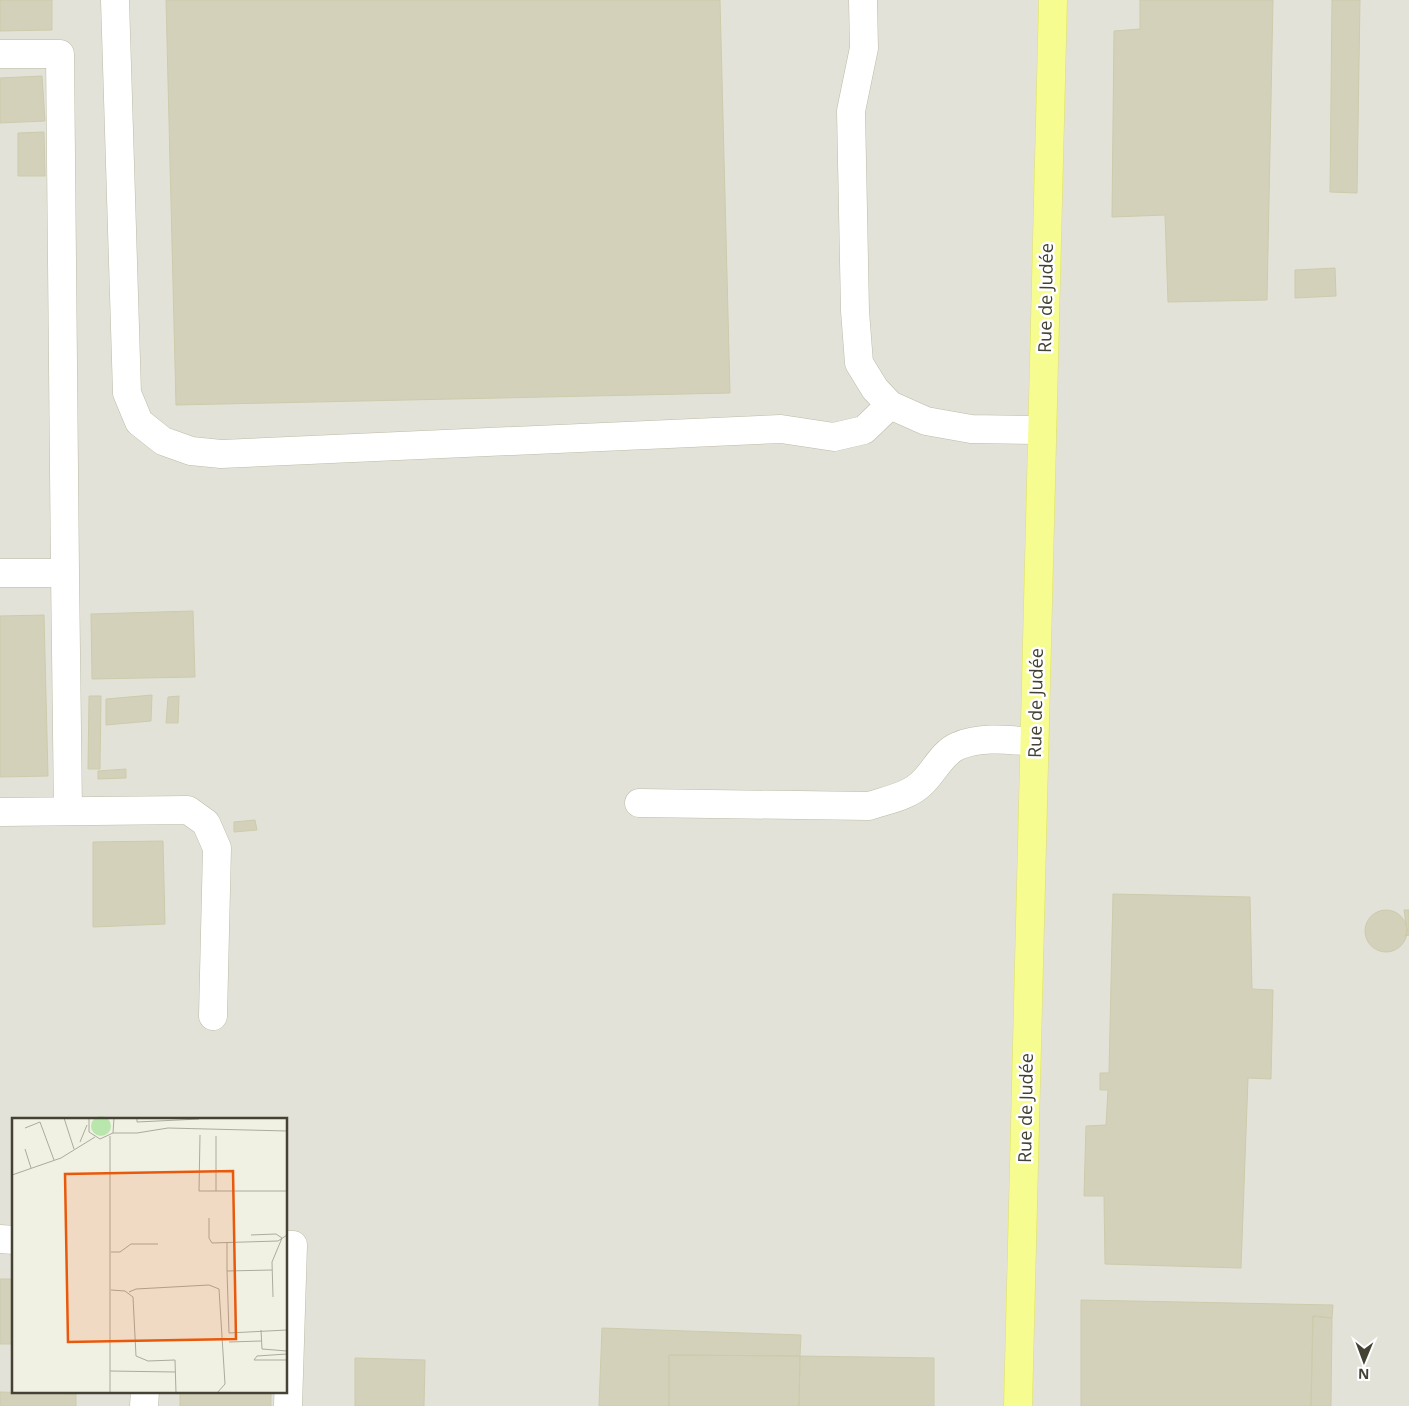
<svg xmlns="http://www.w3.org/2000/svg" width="1409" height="1406" font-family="'Open Sans',sans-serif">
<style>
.industrial{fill:#e3e2d8;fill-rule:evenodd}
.building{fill:#d3d1b9;stroke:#cdcbac}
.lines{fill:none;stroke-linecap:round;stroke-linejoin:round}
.minor-casing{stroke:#bcbca6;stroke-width:29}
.major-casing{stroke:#dde162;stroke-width:29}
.minor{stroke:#fff;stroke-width:28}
.major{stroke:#f7fc91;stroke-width:28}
.labels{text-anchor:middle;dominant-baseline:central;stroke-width:5;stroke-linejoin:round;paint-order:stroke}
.street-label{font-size:18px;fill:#434234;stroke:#fff}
.inset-road{fill:none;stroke:#abab9d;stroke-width:1}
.view{fill:#e8590c;fill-opacity:0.15;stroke:#e8590c;stroke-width:2.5}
.inset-edge{fill:none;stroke:#434234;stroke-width:2.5}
</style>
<rect width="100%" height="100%" fill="#f1f1e3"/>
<!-- industrial -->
<path class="industrial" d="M 0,0 L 1409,0 L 1409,1406 L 0,1406 ZM 14,1120 L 286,1120 L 286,1392 L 14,1392 Z"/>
<!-- building -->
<path class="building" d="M 0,0 L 52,0 L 52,30 L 0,31 Z
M 166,0 L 720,0 L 730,393 L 176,405 Z
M 1140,0 L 1273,0 L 1267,300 L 1168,302 L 1165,215 L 1112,217 L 1114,31 L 1140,29 Z
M 1332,0 L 1360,0 L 1357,193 L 1330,192 Z
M 42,76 L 45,121 L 0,123 L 0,78 Z
M 44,132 L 45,176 L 18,176 L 18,133 Z
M 1335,268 L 1336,296 L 1295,298 L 1295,270 Z
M 193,611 L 195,677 L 92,679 L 91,614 Z
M 44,615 L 48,776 L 0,777 L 0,616 Z
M 152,695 L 151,721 L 106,725 L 106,699 Z
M 89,696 L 101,696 L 100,769 L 88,769 Z
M 179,696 L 178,723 L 166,723 L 168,697 Z
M 126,769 L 126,778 L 98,779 L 98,771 Z
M 255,820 L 257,830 L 234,832 L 234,822 Z
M 163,841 L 165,924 L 93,927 L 93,842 Z
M 1113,894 L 1250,897 L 1252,989 L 1273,990 L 1271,1079 L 1248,1078 L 1241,1268 L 1105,1264 L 1104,1196 L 1084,1196 L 1086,1126 L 1106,1125 L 1108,1090 L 1100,1090 L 1100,1073 L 1109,1073 Z
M 1404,910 L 1409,910 L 1409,935 L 1405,936 L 1407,931 Z
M1365 931a21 21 0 1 1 42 0a21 21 0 1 1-42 0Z
M 0,1279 L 14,1279 L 14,1344 L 0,1344 Z
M 1081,1300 L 1333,1305 L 1332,1318 L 1313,1316 L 1311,1406 L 1081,1406 Z
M 1313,1316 L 1332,1318 L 1331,1406 L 1311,1406 Z
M 602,1328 L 801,1335 L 800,1356 L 669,1355 L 669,1406 L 599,1406 Z
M 669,1355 L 800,1356 L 799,1406 L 669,1406 Z
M 800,1356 L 934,1358 L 934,1406 L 799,1406 Z
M 355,1358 L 425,1360 L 424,1406 L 355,1406 Z
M 0,1392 L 76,1394 L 76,1406 L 0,1406 Z
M 180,1392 L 271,1392 L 271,1406 L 180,1406 Z"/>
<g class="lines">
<defs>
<path id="minor" d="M 115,0 L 127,393 L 139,422 L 163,441 L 191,451 L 221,454 L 781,429 L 834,437 L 864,430 L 890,405
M 863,0 L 864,48 L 851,111 L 855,311 L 859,363 L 875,389 L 890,405 L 926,421 L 971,429 L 1042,430
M 0,54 L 60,54 L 65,573
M 0,573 L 65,573 L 68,811
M 639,803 L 869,806 C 887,800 911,796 924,781 C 935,770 943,752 958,746 C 981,736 1010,740 1034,742
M 0,812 L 188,810 L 206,823 L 217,848 L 213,1016
M 0,1239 L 14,1240
M 286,1245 L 293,1245 L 288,1406
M 144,1406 L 145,1392"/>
<path id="major" d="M 1018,1406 L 1053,0"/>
</defs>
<!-- minor casing -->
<use href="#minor" class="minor-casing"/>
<!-- major casing -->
<use href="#major" class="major-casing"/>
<!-- minor -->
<use href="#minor" class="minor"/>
<!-- major -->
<use href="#major" class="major"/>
</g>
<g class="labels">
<!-- street labels -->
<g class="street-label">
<text transform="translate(1045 298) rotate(-89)">Rue de Judée</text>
<text transform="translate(1035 703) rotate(-89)">Rue de Judée</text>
<text transform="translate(1025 1108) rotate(-89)">Rue de Judée</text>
</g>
</g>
<!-- overview -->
<g transform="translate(12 1118)">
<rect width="275" height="275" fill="#f1f1e3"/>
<path d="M79 8a10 10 0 1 1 20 0a10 10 0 1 1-20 0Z" fill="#b9e6ac"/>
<path class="inset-road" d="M 52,0 L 62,31M 77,0 L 77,14 L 88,21 L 101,15 L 102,0M 125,0 L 125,4 L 187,1M 13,10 L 28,4 L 42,42M 101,15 L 125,15 L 156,10 L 275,13M 188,17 L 187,73 L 275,73M 68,24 L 75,7M 13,31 L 19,50M 0,57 L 49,40 L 83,19M 204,73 L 204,18M 197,100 L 197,120 L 200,125 L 266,123 L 275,117M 239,117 L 264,116 L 270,120 L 260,144 L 261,179M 215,124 L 215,153 L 260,152M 99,134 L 108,134 L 119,126 L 146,126M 215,153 L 217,215 L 275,212M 99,172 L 113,173 L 121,179 L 124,238 L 136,243 L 163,242 L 164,275M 117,174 L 124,171 L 197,167 L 207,171 L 213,266 L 205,275M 249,212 L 250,231 L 275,233M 217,224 L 249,223M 275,236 L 245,238 L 242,242 L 275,242M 98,253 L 163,254M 98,275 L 98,18"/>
<path class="view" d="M 221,53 L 224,221 L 56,224 L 53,56 Z"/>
<rect width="275" height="275" class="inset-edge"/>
</g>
<!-- north arrow -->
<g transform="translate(1364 1361) rotate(181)" stroke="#ffffff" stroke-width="4" paint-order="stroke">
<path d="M0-4L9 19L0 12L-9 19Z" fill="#434234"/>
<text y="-8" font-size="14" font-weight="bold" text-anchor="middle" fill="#434234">N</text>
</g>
</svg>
